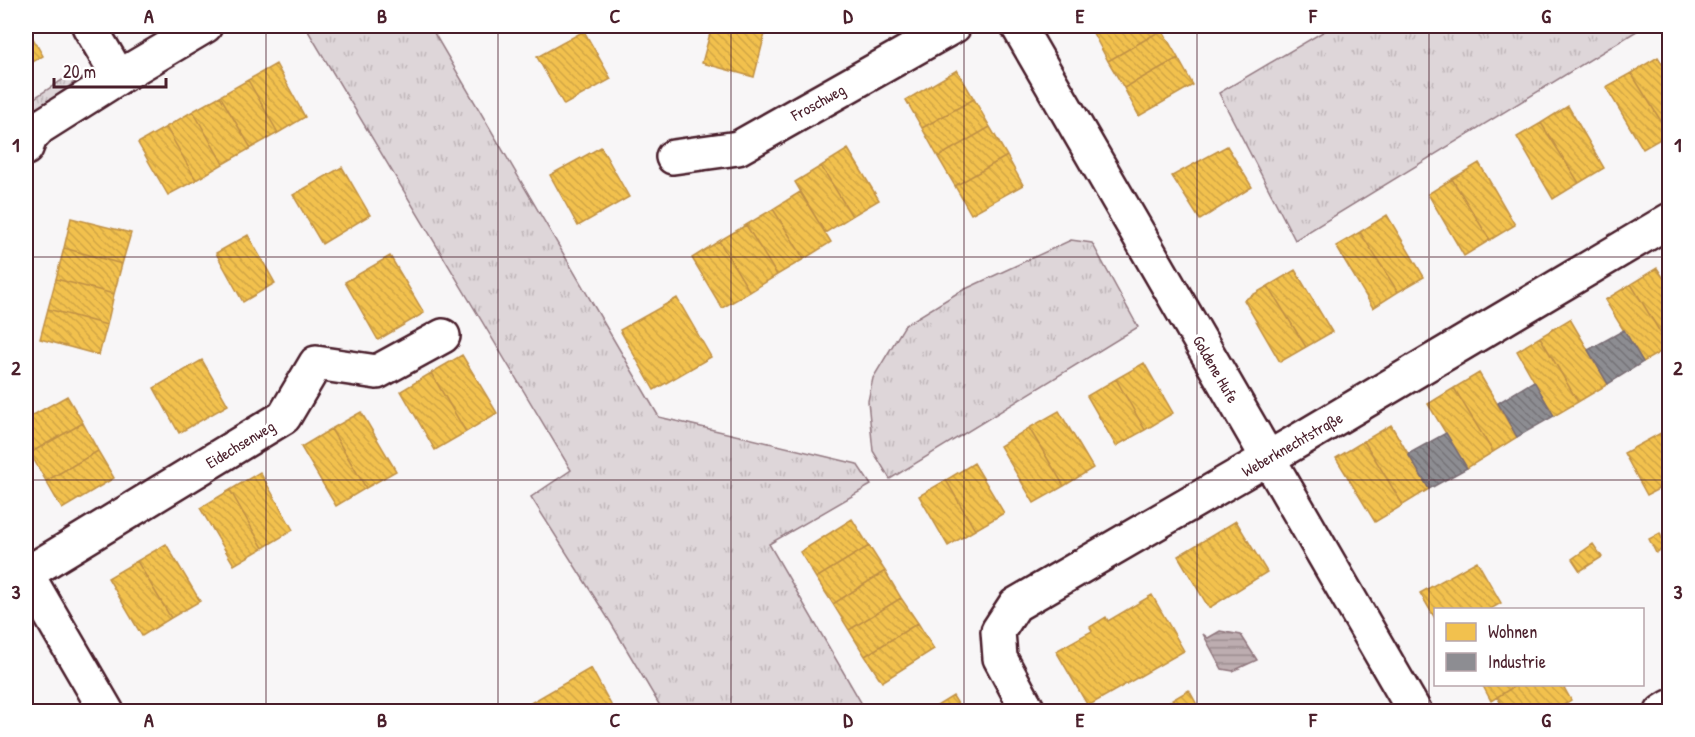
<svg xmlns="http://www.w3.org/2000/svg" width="1695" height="737" font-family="'Patrick Hand',sans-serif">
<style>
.grass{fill:url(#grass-tufts);stroke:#947a82;stroke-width:1.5}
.water{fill:url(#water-rules);stroke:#8f747b;stroke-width:1.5}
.homes{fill:url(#homes-back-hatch);stroke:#c09044;stroke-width:1.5}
.industry{fill:url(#industry-back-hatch);stroke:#796c73;stroke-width:1.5}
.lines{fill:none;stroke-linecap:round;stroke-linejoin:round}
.minor-casing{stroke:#4a1f2b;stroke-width:38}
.minor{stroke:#fff;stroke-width:33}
.grid{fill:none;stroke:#4a1f2b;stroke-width:1.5;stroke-opacity:0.55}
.labels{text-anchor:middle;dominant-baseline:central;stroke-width:6;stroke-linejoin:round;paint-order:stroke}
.street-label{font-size:16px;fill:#4a1f2b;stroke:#fff}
.neatline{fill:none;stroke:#4a1f2b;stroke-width:2}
.grid-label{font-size:20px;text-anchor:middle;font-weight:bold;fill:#4a1f2b}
</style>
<defs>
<pattern id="grass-tufts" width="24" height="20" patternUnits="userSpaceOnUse" patternTransform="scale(1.5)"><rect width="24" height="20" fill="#ded6d9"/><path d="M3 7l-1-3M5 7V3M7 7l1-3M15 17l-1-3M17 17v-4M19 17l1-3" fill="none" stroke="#c0b7ba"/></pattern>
<pattern id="water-rules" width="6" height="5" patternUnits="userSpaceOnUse" patternTransform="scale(1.5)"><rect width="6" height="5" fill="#bdadb0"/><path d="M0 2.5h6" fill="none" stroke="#9c8c8f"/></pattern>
<pattern id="homes-back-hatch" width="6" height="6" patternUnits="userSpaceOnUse" patternTransform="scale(1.5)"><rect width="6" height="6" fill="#f2c14e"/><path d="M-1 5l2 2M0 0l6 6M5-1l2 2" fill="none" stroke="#d1a544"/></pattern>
<pattern id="industry-back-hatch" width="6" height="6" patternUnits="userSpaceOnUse" patternTransform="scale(1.5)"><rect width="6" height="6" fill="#8d8d92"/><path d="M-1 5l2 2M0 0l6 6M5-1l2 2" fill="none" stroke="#757377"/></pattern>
</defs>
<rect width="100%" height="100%" fill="#f8f6f7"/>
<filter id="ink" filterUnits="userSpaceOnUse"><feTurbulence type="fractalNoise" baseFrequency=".0167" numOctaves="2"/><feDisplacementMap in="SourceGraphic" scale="12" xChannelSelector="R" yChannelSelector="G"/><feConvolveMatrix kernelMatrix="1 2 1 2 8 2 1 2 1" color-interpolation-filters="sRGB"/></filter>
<g filter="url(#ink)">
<!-- grass -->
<path class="grass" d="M 305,26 L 430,26 L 659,417 L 857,464 L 871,485 L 769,544 L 866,711 L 663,711 L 611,623 L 531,497 L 571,470 Z
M 1333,26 L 1645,26 L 1295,240 L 1219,93 Z
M 76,71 L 77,80 L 30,116 L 26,115 L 26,104 L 28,102 Z
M 1071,240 L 1092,243 L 1138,327 L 890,479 L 873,451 L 868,401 L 873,378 L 905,325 L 959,292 Z"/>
<!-- water -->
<path class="water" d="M 1220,631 L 1241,635 L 1257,660 L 1233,671 L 1222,669 L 1203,634 L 1208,638 Z"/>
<!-- homes -->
<path class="homes" d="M 26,26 L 43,56 L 26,66 Z
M 712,26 L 749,26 L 766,30 L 754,77 L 702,63 Z
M 1088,26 L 1107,26 L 1093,33 Z
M 1107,26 L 1159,26 L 1162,30 L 1108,61 L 1093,33 Z
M 1162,30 L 1178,58 L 1124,88 L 1108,61 Z
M 584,31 L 611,79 L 564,105 L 537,57 Z
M 1658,57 L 1670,77 L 1669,134 L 1631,73 Z
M 1178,58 L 1193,85 L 1139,116 L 1124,88 Z
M 276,64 L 305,117 L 278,133 L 248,80 Z
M 957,70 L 974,99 L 922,128 L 906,100 Z
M 1631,73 L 1669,134 L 1643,149 L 1606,87 Z
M 248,80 L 278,133 L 251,148 L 220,96 Z
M 220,96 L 251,148 L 223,164 L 193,111 Z
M 974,99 L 990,127 L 938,157 L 922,128 Z
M 1568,106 L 1604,168 L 1579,183 L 1541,123 Z
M 193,111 L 223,164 L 196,180 L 166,127 Z
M 1541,123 L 1579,183 L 1553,199 L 1517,137 Z
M 166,127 L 196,180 L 168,195 L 138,143 Z
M 990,127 L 1007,156 L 955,186 L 938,157 Z
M 1227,146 L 1252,187 L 1200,220 L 1172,176 Z
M 601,147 L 629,197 L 578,226 L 550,175 Z
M 848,149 L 879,200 L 852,216 L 821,166 Z
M 1007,156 L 1023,185 L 971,214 L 955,186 Z
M 1479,163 L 1515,225 L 1490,240 L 1452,179 Z
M 821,166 L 852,216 L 825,233 L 795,182 Z
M 342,167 L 370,215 L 322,244 L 293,195 Z
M 1452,179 L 1490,240 L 1464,256 L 1428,194 Z
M 800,192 L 831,242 L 804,259 L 773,209 Z
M 773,209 L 804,259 L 777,275 L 746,225 Z
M 1387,215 L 1424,277 L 1398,292 L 1360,232 Z
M 71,218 L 131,233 L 122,264 L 64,248 Z
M 746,225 L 777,275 L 750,292 L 719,241 Z
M 1360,232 L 1398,292 L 1373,308 L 1336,246 Z
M 248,235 L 275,283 L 243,302 L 216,253 Z
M 719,241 L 750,292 L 722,308 L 692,258 Z
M 64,248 L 122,264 L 114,294 L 56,279 Z
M 390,256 L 424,313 L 378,340 L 345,282 Z
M 1657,268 L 1670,288 L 1669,347 L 1631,284 Z
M 1295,270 L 1332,332 L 1306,347 L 1268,286 Z
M 56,279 L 114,294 L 107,325 L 48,309 Z
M 1631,284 L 1669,347 L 1643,362 L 1605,300 Z
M 1268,286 L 1306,347 L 1280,362 L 1244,300 Z
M 677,298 L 711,357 L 654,390 L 620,330 Z
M 48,309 L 107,325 L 99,355 L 40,339 Z
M 1570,319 L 1608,384 L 1578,402 L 1540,337 Z
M 1540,337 L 1578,402 L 1554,416 L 1517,351 Z
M 462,355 L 497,413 L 466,432 L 431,373 Z
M 202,360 L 228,405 L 179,433 L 154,388 Z
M 1144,363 L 1173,413 L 1145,430 L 1116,379 Z
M 431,373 L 466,432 L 435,450 L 401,391 Z
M 1479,373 L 1517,437 L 1493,452 L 1454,388 Z
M 1116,379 L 1145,430 L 1116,446 L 1087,396 Z
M 1454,388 L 1493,452 L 1467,468 L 1428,404 Z
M 67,396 L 83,423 L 30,453 L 26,445 L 26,419 Z
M 1059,411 L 1093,468 L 1064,486 L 1029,428 Z
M 361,412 L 396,471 L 366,488 L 331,429 Z
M 83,423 L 98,451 L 46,481 L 30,453 Z
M 1391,425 L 1429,489 L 1403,505 L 1364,441 Z
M 1029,428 L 1064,486 L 1034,503 L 1000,446 Z
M 1670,428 L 1670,483 L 1647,495 L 1624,453 Z
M 331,429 L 366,488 L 336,506 L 301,447 Z
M 1364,441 L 1403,505 L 1375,522 L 1336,458 Z
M 98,451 L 114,478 L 62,509 L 46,481 Z
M 974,463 L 1004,513 L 975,530 L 946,480 Z
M 260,472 L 293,530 L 263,548 L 230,490 Z
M 946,480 L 975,530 L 948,546 L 919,496 Z
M 230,490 L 263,548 L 234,565 L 200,508 Z
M 852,519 L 869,546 L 816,578 L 800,552 Z
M 1236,521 L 1267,572 L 1209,608 L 1178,556 Z
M 1660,533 L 1665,547 L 1656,553 L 1649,539 Z
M 166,544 L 200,601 L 171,618 L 137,561 Z
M 1593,544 L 1602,557 L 1580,571 L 1572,559 Z
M 869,546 L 885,571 L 833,604 L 816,578 Z
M 137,561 L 171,618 L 142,636 L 108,578 Z
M 1477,561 L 1501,603 L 1489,610 L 1436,610 L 1436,620 L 1420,593 Z
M 885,571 L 901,598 L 849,630 L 833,604 Z
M 1152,595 L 1184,651 L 1088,706 L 1056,651 L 1092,631 L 1090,627 L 1106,617 L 1108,621 Z
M 901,598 L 918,623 L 865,656 L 849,630 Z
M 918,623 L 934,649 L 882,682 L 865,656 Z
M 591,668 L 615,712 L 515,712 Z
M 1482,684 L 1518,684 L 1491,701 Z
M 1518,684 L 1562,684 L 1571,700 L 1553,712 L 1506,712 L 1497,697 Z
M 1189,690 L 1201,712 L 1152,712 Z
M 953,696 L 963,712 L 927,712 Z"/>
<!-- industry -->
<path class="industry" d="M 1624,330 L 1643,362 L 1608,384 L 1588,350 Z
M 1534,381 L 1554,416 L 1517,437 L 1498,403 Z
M 1446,433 L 1467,468 L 1429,489 L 1408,454 Z"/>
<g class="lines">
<defs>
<path id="minor" d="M 89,26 L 119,77
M 1018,26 L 1415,712
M 26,148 L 30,138 L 40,127 L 119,77 L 205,26
M 673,157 L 738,148 L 954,26
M 26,573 L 107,712
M 26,574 L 284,417 L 316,363 L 377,372 L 443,336
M 1029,712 L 1000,658 L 998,631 L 1015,605 L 1296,442 L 1670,220
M 1662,712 L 1670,707"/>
</defs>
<!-- minor casing -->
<use href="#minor" class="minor-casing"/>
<!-- minor -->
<use href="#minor" class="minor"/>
</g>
</g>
<!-- grid -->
<path class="grid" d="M 266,26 L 266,712M 498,26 L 498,712M 731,26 L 731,712M 964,26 L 964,712M 1197,26 L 1197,712M 1429,26 L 1429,712M 26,257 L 1670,257M 26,480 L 1670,480"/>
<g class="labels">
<!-- street labels -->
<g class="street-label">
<text transform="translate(818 102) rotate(-29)">Froschweg</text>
<text transform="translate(1216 369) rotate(60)">Goldene Hufe</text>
<text transform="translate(240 444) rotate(-31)">Eidechsenweg</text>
<text transform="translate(1292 444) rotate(-30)">Weberknechtstraße</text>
</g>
</g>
<!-- margin -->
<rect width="1695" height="737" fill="none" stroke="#fff" stroke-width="66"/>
<!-- legend -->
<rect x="1434" y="608" width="210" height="78" fill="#ffffff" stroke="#b7a5aa" stroke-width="1.5"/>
<rect x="1446" y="623" width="30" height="18" fill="#f2c14e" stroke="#b7a5aa" stroke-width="1.5"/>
<text x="1488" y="638" font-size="18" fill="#4a1f2b">Wohnen</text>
<rect x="1446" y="653" width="30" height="18" fill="#8d8d92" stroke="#b7a5aa" stroke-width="1.5"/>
<text x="1488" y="668" font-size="18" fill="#4a1f2b">Industrie</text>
<!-- scale -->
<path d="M54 78v9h112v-9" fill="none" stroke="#4a1f2b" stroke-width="3"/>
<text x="63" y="78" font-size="18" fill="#4a1f2b" stroke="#ffffff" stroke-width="4.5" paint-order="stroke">20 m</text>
<rect x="33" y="33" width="1629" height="671" class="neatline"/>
<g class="grid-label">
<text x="149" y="23">A</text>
<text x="382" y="23">B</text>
<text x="615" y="23">C</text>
<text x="848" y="23">D</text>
<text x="1080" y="23">E</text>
<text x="1313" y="23">F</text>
<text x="1546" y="23">G</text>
<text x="16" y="152">1</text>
<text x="1678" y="152">1</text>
<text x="16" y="375">2</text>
<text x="1678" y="375">2</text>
<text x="16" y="599">3</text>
<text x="1678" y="599">3</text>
<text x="149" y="727">A</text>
<text x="382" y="727">B</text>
<text x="615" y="727">C</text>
<text x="848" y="727">D</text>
<text x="1080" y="727">E</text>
<text x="1313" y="727">F</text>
<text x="1546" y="727">G</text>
</g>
</svg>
